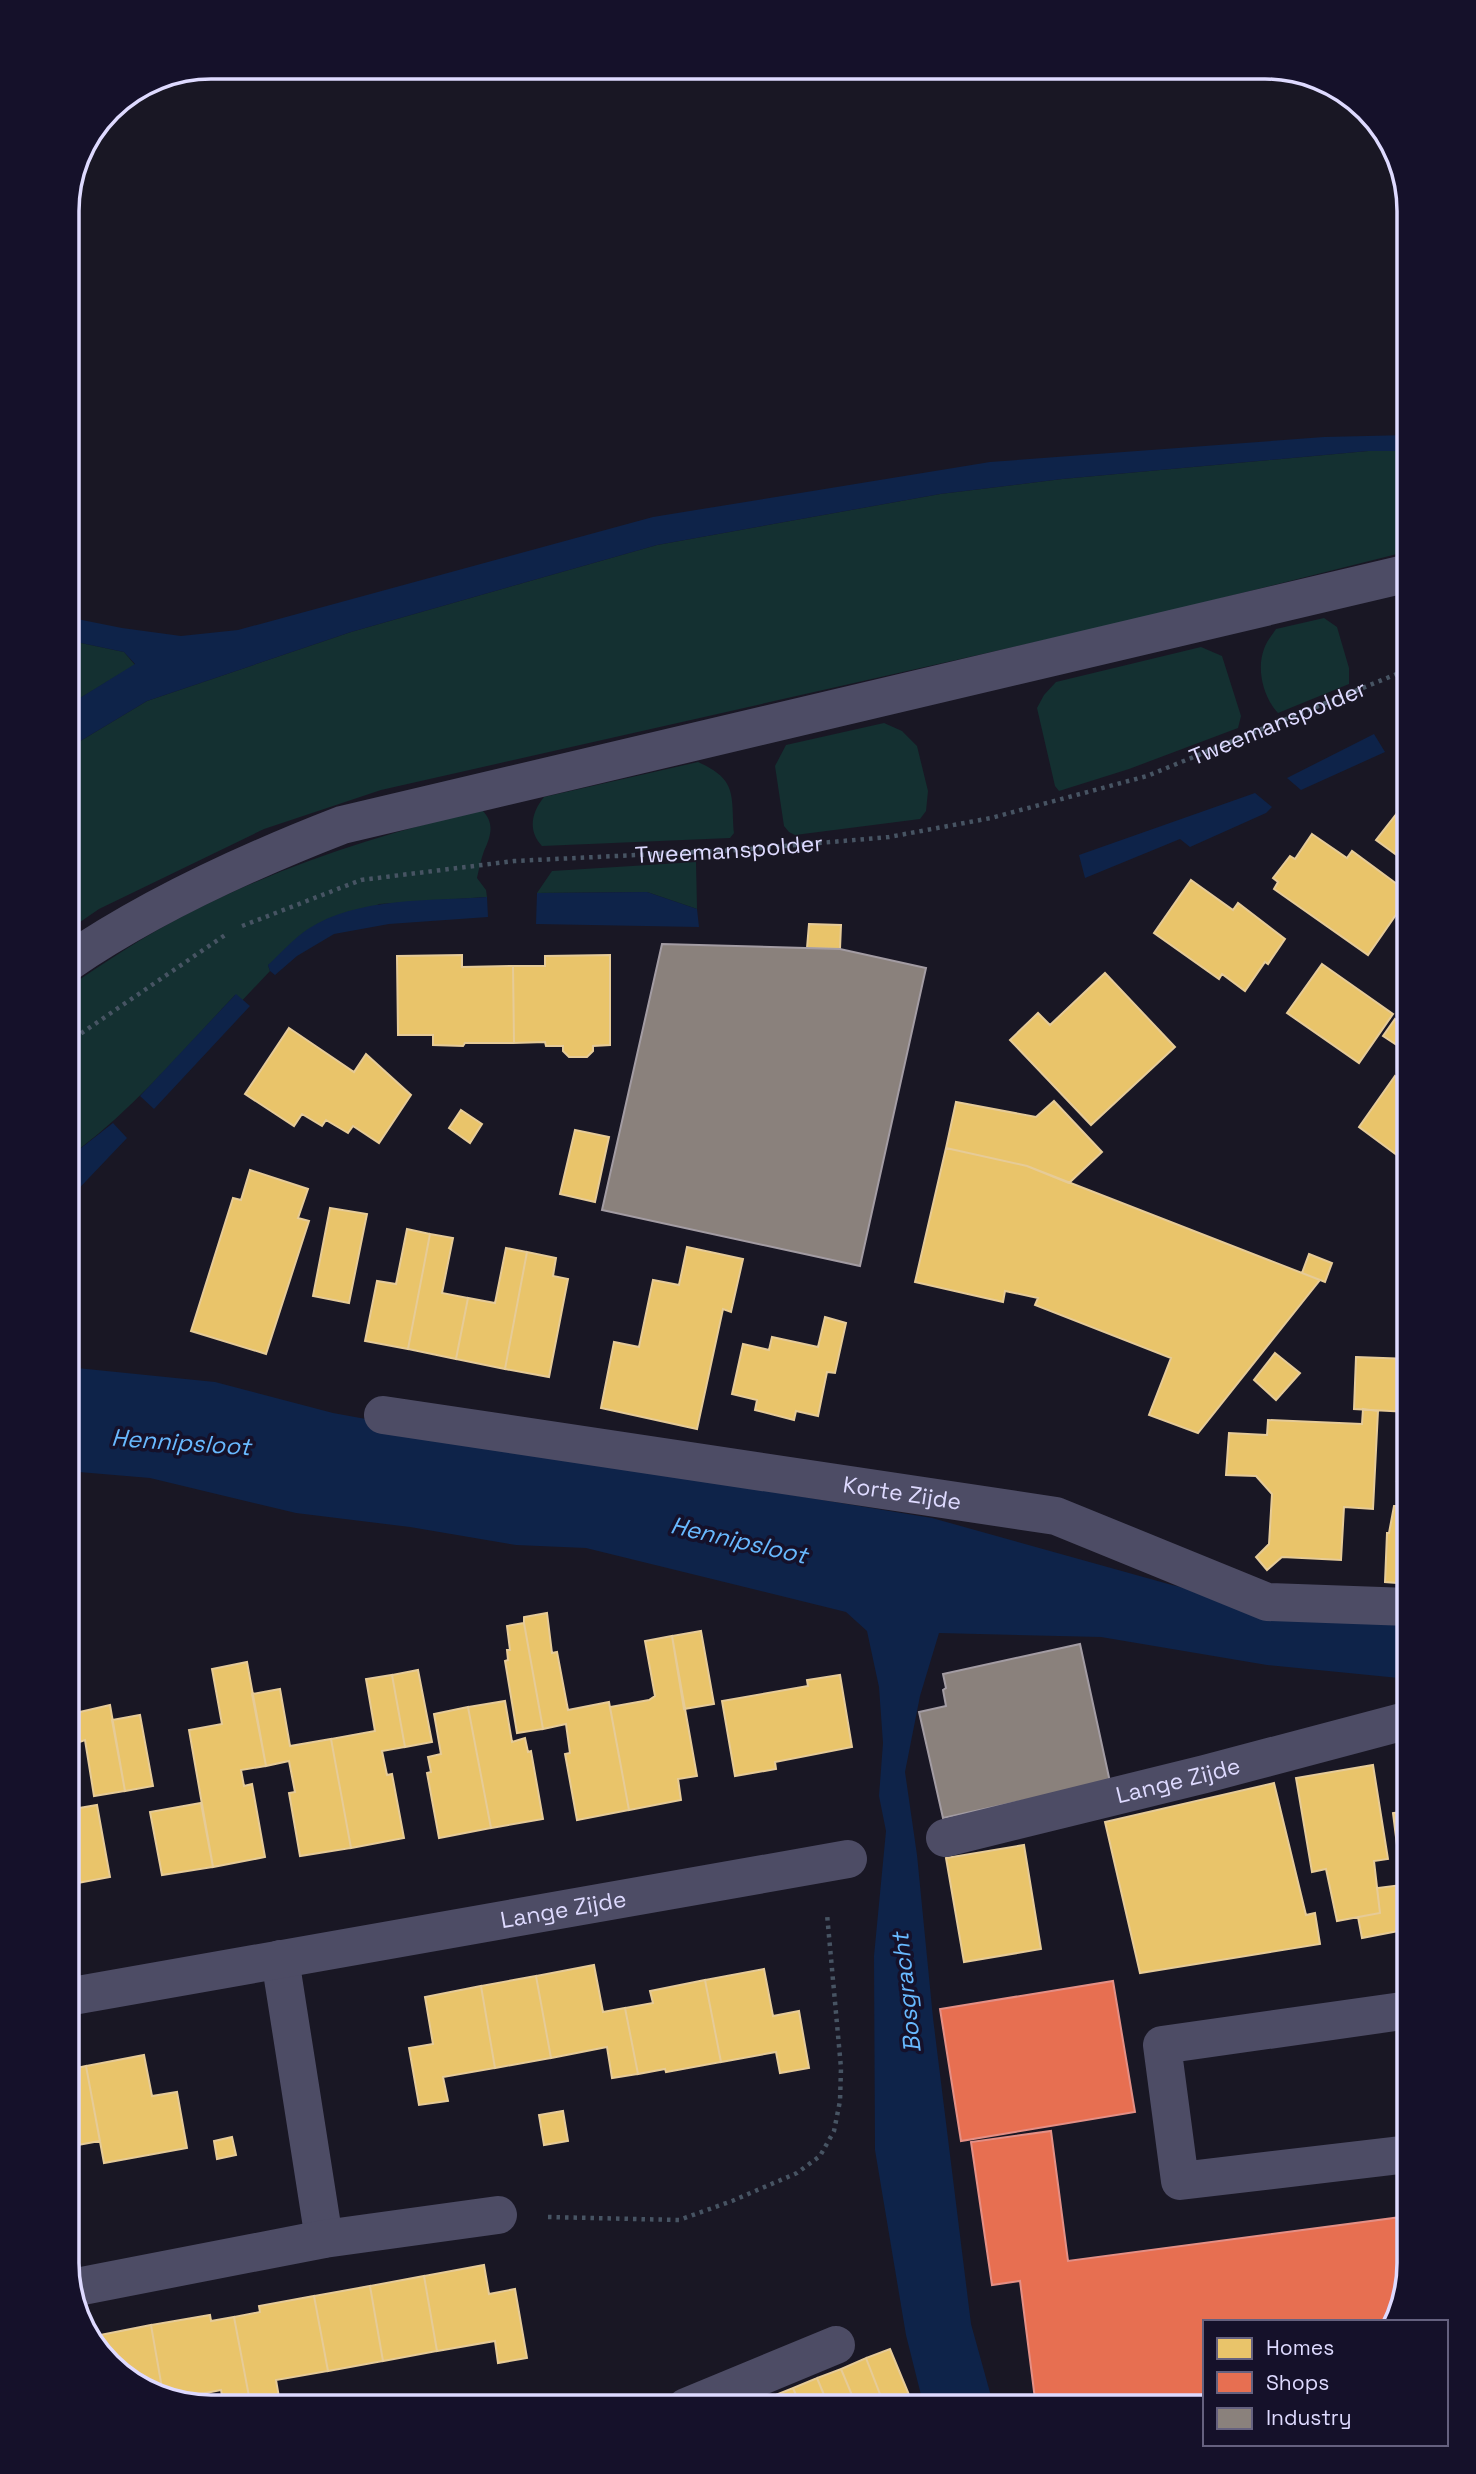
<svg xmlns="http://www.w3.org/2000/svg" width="1476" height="2474" font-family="'Space Grotesk',sans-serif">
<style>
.green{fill:#143031}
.water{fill:#0e2349}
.homes{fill:#e9c46a;stroke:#e6cb97;stroke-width:2}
.shops{fill:#e76f51;stroke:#e48f85;stroke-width:2}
.industry{fill:#8a817c;stroke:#a39ca3;stroke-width:2}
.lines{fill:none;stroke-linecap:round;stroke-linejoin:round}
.path{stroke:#475463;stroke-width:4.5;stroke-dasharray:3.5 5;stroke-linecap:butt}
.minor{stroke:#4d4c65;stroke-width:38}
.labels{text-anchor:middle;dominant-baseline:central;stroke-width:7;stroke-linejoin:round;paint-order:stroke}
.street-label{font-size:23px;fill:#dedaff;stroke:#15112a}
.water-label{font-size:24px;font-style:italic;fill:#68b9ff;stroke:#15112a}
.rim{fill:none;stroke:#dedaff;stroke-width:3.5}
</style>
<rect width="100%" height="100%" fill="#191724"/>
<!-- green -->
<path class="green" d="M 1368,451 L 1409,451 L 1409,551 L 1146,617 L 381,790 L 264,829 L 99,909 L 67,931 L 67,749 L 147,701 L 351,632 L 657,545 L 940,494 L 1062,479 Z
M 1324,618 L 1337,627 L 1349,668 L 1349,684 L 1278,713 C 1264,698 1256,670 1264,649 C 1266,642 1272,635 1276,629 Z
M 67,640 L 124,652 L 135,665 L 67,706 Z
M 1201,647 L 1222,656 L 1241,716 L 1238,728 L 1129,769 L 1059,791 L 1055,786 L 1037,708 L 1044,695 L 1056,682 Z
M 884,723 L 902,731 L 917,746 L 928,791 L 926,811 L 920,819 L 795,835 L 789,832 L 784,826 L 775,766 L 786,745 Z
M 698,762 C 738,780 731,795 734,833 L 730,838 L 542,846 C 527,830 532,812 544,797 Z
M 482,810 C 495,823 491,836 484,851 C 481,859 479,869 477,878 L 486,890 L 487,897 L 379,904 L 268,965 L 270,971 L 235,1008 L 235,995 C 184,1049 137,1105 78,1150 L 67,1135 L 67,988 C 104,963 144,936 185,915 C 278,867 379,834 482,810 Z
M 696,862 L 697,909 L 647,892 L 537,893 L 552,871 Z"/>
<!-- water -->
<path class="water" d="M 1409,435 L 1409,451 L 1368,451 L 1062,479 L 940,494 L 657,545 L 351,632 L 147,701 L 67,749 L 67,706 L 135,664 L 124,652 L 67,640 L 67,617 L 122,628 L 181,636 L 238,630 L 653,517 L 990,462 L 1324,437 Z
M 1374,734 L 1385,752 L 1301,790 L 1287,778 Z
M 1255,793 L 1272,807 L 1266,813 L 1190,847 L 1180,839 L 1085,878 L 1079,855 Z
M 647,892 L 697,909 L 699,927 L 536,924 L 537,893 Z
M 487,897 L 488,917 L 389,924 L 334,934 L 297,956 L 275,975 L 270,971 L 268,965 C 281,953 294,938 308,929 C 357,897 431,901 487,897 Z
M 236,994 L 250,1006 L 154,1109 L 140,1096 Z
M 113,1123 L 127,1138 L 67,1201 L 67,1159 Z
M 67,1367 L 215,1382 L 333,1413 L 689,1478 L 932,1518 L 1172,1585 L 1307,1617 L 1409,1623 L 1409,1679 L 1267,1665 L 1101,1637 L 939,1633 L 920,1696 L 905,1772 L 917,1855 L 933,2018 L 971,2324 L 994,2407 L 924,2407 L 906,2335 L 875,2150 L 874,1956 L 886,1831 L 879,1796 L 883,1743 L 879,1687 L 867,1631 L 846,1612 L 586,1548 L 516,1545 L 410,1527 L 296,1513 L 150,1478 L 67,1471 Z"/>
<!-- homes -->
<path class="homes" d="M 1401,808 L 1407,812 L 1409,808 L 1409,864 L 1376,840 Z
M 1312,834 L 1347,858 L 1352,851 L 1409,893 L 1409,896 L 1368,955 L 1274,889 L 1278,882 L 1273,878 L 1290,856 L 1295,859 Z
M 1191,880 L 1233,910 L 1238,903 L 1285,939 L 1268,964 L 1265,962 L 1245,991 L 1222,974 L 1219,979 L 1154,933 Z
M 809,924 L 841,925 L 840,949 L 807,948 Z
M 462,955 L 462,967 L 513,966 L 514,1043 L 465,1043 L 463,1046 L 433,1045 L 433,1035 L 398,1035 L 397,956 Z
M 610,955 L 610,1045 L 593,1046 L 593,1051 L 587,1057 L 569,1057 L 563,1051 L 563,1046 L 546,1046 L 545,1042 L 514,1043 L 513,966 L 545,966 L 545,956 Z
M 1322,964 L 1393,1014 L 1359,1063 L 1287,1013 Z
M 1105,973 L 1175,1047 L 1091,1125 L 1010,1040 L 1038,1013 L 1050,1025 Z
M 1395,1019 L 1409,1029 L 1409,1039 L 1403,1049 L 1383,1036 Z
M 289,1028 L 354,1072 L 366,1054 L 411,1095 L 379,1143 L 353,1126 L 348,1133 L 326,1120 L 322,1126 L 302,1114 L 294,1126 L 245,1094 Z
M 1395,1076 L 1409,1087 L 1409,1164 L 1359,1127 Z
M 1054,1101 L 1102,1152 L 1069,1183 L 1027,1166 L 946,1148 L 956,1102 L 1036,1117 Z
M 461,1110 L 482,1124 L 470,1143 L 449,1128 Z
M 575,1130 L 609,1137 L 595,1202 L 560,1194 Z
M 946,1148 L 1027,1166 L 1320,1280 L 1198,1433 L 1149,1415 L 1171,1358 L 1035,1305 L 1038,1298 L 1005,1291 L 1003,1302 L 915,1282 Z
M 250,1170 L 308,1189 L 298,1218 L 309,1221 L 266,1354 L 191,1331 L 233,1198 L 241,1200 Z
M 330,1208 L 367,1214 L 349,1303 L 313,1296 Z
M 407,1229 L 430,1234 L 408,1349 L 365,1341 L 377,1281 L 396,1284 Z
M 430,1234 L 453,1238 L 442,1293 L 468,1298 L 456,1359 L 408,1349 Z
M 687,1247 L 743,1259 L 731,1312 L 723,1309 L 697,1429 L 601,1408 L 614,1342 L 639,1347 L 653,1280 L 679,1285 Z
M 506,1248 L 527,1252 L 505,1369 L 456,1359 L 468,1298 L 495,1303 Z
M 527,1252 L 556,1258 L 553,1276 L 568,1279 L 549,1377 L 505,1369 Z
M 1309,1254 L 1332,1263 L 1325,1282 L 1302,1273 Z
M 825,1317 L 846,1323 L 835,1373 L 827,1372 L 818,1416 L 796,1411 L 794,1420 L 755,1410 L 757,1400 L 732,1394 L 743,1344 L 769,1350 L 772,1337 L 818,1347 Z
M 1275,1353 L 1300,1373 L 1276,1400 L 1254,1380 Z
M 1356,1357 L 1409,1359 L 1408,1412 L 1354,1409 Z
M 1363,1409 L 1378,1411 L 1373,1509 L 1344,1507 L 1341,1560 L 1282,1557 L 1267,1570 L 1256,1557 L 1269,1544 L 1272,1494 L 1256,1476 L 1226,1475 L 1229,1433 L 1267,1435 L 1268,1420 L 1362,1424 Z
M 1409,1426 L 1409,1484 L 1397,1481 Z
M 1394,1506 L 1409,1506 L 1409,1584 L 1385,1582 L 1387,1533 L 1389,1533 Z
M 547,1613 L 552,1653 L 557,1652 L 568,1710 L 609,1702 L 629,1810 L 577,1820 L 565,1754 L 570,1753 L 566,1724 L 543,1729 L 524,1623 L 524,1617 Z
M 524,1623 L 543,1729 L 517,1733 L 505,1661 L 508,1660 L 507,1650 L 510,1650 L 507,1626 Z
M 701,1631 L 714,1704 L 684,1709 L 672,1636 Z
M 672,1636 L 697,1776 L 678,1779 L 681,1800 L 629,1810 L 610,1707 L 649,1700 L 655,1696 L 645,1641 Z
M 247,1662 L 266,1766 L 241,1770 L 244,1786 L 252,1784 L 265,1857 L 213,1867 L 189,1730 L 222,1724 L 212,1669 Z
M 418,1670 L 432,1742 L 405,1747 L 392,1675 Z
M 392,1675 L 405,1747 L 382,1751 L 387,1775 L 392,1774 L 404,1838 L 351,1848 L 331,1739 L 375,1731 L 366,1679 Z
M 840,1675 L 852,1747 L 775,1762 L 776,1769 L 735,1776 L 722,1701 L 808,1686 L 807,1680 Z
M 280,1689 L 290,1746 L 331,1739 L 351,1848 L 300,1856 L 289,1793 L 295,1792 L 289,1761 L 266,1766 L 252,1694 Z
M 505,1701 L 512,1742 L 525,1738 L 528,1752 L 531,1751 L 543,1819 L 491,1828 L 468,1707 Z
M 110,1705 L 125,1791 L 94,1796 L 85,1740 L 77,1743 L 71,1714 Z
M 468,1707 L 491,1828 L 439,1838 L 427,1773 L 431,1772 L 428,1757 L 441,1754 L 434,1714 Z
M 140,1715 L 153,1786 L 125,1791 L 112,1720 Z
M 1373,1765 L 1388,1859 L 1374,1861 L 1380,1913 L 1337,1921 L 1326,1869 L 1312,1872 L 1296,1778 Z
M 1274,1783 L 1306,1915 L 1315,1913 L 1320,1944 L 1140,1973 L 1105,1822 Z
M 201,1803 L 213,1867 L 162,1875 L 150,1812 Z
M 97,1805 L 110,1877 L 67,1885 L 67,1810 Z
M 1409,1811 L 1409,1929 L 1362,1938 L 1358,1917 L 1380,1913 L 1377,1888 L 1402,1885 L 1393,1813 Z
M 1024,1845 L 1041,1949 L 964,1962 L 946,1858 Z
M 594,1965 L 603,2012 L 625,2008 L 638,2074 L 612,2078 L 607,2047 L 551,2058 L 536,1976 Z
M 764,1969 L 773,2016 L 799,2011 L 809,2068 L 780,2073 L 776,2052 L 721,2062 L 705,1980 Z
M 536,1976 L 551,2058 L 495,2068 L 481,1986 Z
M 705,1980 L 721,2062 L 666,2072 L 665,2069 L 638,2074 L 625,2008 L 653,2003 L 650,1991 Z
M 481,1986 L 495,2068 L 443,2077 L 448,2101 L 419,2105 L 409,2048 L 433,2044 L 425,1997 Z
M 144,2055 L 152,2096 L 177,2092 L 187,2148 L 104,2163 L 86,2066 Z
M 86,2066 L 100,2141 L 67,2147 L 67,2070 Z
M 563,2111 L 568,2141 L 544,2145 L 539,2115 Z
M 232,2137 L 236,2155 L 217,2159 L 214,2141 Z
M 484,2265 L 489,2294 L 515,2289 L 527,2358 L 498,2363 L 495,2341 L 437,2351 L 424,2276 Z
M 424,2276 L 437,2351 L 383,2361 L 370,2286 Z
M 370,2286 L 383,2361 L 328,2371 L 314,2296 Z
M 314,2296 L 328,2371 L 276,2380 L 280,2403 L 251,2407 L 234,2317 L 260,2312 L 259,2306 Z
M 210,2315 L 211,2321 L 234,2317 L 251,2407 L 224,2407 L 221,2390 L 176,2399 L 163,2394 L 151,2325 Z
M 151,2325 L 163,2394 L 130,2383 L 97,2345 L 95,2336 Z
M 890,2349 L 912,2402 L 899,2407 L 885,2407 L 866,2358 Z
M 866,2358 L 885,2407 L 857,2407 L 841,2369 Z
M 841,2369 L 857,2407 L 829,2407 L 817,2378 Z
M 817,2378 L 829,2407 L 801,2407 L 793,2388 Z
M 793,2388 L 801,2407 L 772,2407 L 768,2398 Z
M 768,2398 L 772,2407 L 745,2407 Z"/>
<!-- shops -->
<path class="shops" d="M 1113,1981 L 1135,2112 L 961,2141 L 940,2009 Z
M 1051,2131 L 1068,2261 L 1409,2216 L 1409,2264 L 1392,2322 L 1205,2322 L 1205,2407 L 1036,2407 L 1020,2281 L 992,2285 L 971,2142 Z"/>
<!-- industry -->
<path class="industry" d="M 662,944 L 840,949 L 926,968 L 860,1266 L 602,1210 Z
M 1080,1644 L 1110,1782 L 943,1818 L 919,1712 L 946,1706 L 943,1690 L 946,1688 L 943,1674 Z"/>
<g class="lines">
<!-- path -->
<g class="path">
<path id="s1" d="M 242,926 L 361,880 L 514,861 L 738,850 L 889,837 L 991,818 L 1147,776 L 1409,669"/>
<path d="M 67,1043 L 228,933"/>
<path d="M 548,2217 L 679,2220 L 732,2201 L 797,2173 L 820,2156 L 834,2131 L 840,2101 L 841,2068 L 827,1914"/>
</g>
<!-- minor -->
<g class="minor">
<path d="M 67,963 C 150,906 249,861 342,825 L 1409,573"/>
<path id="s2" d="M 383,1415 L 1056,1516 L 1267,1602 L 1409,1607"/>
<path id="s3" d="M 945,1838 L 1205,1774 L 1409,1720"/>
<path d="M 280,1959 L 324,2239"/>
<path id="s4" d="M 67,1997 L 848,1859"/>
<path d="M 1409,2154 L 1180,2181 L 1162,2045 L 1409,2010"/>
<path d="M 72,2288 L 324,2239 L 498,2215"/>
<path d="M 686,2407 L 836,2345"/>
</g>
</g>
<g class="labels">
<!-- street labels -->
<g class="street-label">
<text stroke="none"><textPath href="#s1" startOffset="1064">Tweemanspolder</textPath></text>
<text stroke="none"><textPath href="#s1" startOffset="497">Tweemanspolder</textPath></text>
<text stroke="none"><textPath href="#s2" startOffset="525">Korte Zijde</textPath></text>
<text stroke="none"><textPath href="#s3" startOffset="240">Lange Zijde</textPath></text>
<text stroke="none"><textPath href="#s4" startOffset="504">Lange Zijde</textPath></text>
</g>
<!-- water labels -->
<g class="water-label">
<text transform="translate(181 1442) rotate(4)">Hennipsloot</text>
<text transform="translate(739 1540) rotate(13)">Hennipsloot</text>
<text transform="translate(906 1993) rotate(-96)">Bosgracht</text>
</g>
</g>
<!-- crop -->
<path d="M0 0H1476V2474H0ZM211 79H1265A132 132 0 0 1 1397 211V2263A132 132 0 0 1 1265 2395H211A132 132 0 0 1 79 2263V211A132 132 0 0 1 211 79Z" fill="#15112a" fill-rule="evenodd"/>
<path class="rim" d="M211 79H1265A132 132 0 0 1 1397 211V2263A132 132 0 0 1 1265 2395H211A132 132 0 0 1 79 2263V211A132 132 0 0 1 211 79Z"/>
<!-- legend -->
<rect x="1203" y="2320" width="245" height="126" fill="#15112a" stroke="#65617f" stroke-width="2"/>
<rect x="1217" y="2338" width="35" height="21" fill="#e9c46a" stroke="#65617f" stroke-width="2"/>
<text x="1266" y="2355" font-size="21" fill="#dedaff">Homes</text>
<rect x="1217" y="2372" width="35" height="21" fill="#e76f51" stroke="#65617f" stroke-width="2"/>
<text x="1266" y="2390" font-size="21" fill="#dedaff">Shops</text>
<rect x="1217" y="2408" width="35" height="21" fill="#8a817c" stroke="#65617f" stroke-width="2"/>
<text x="1266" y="2425" font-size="21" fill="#dedaff">Industry</text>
</svg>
